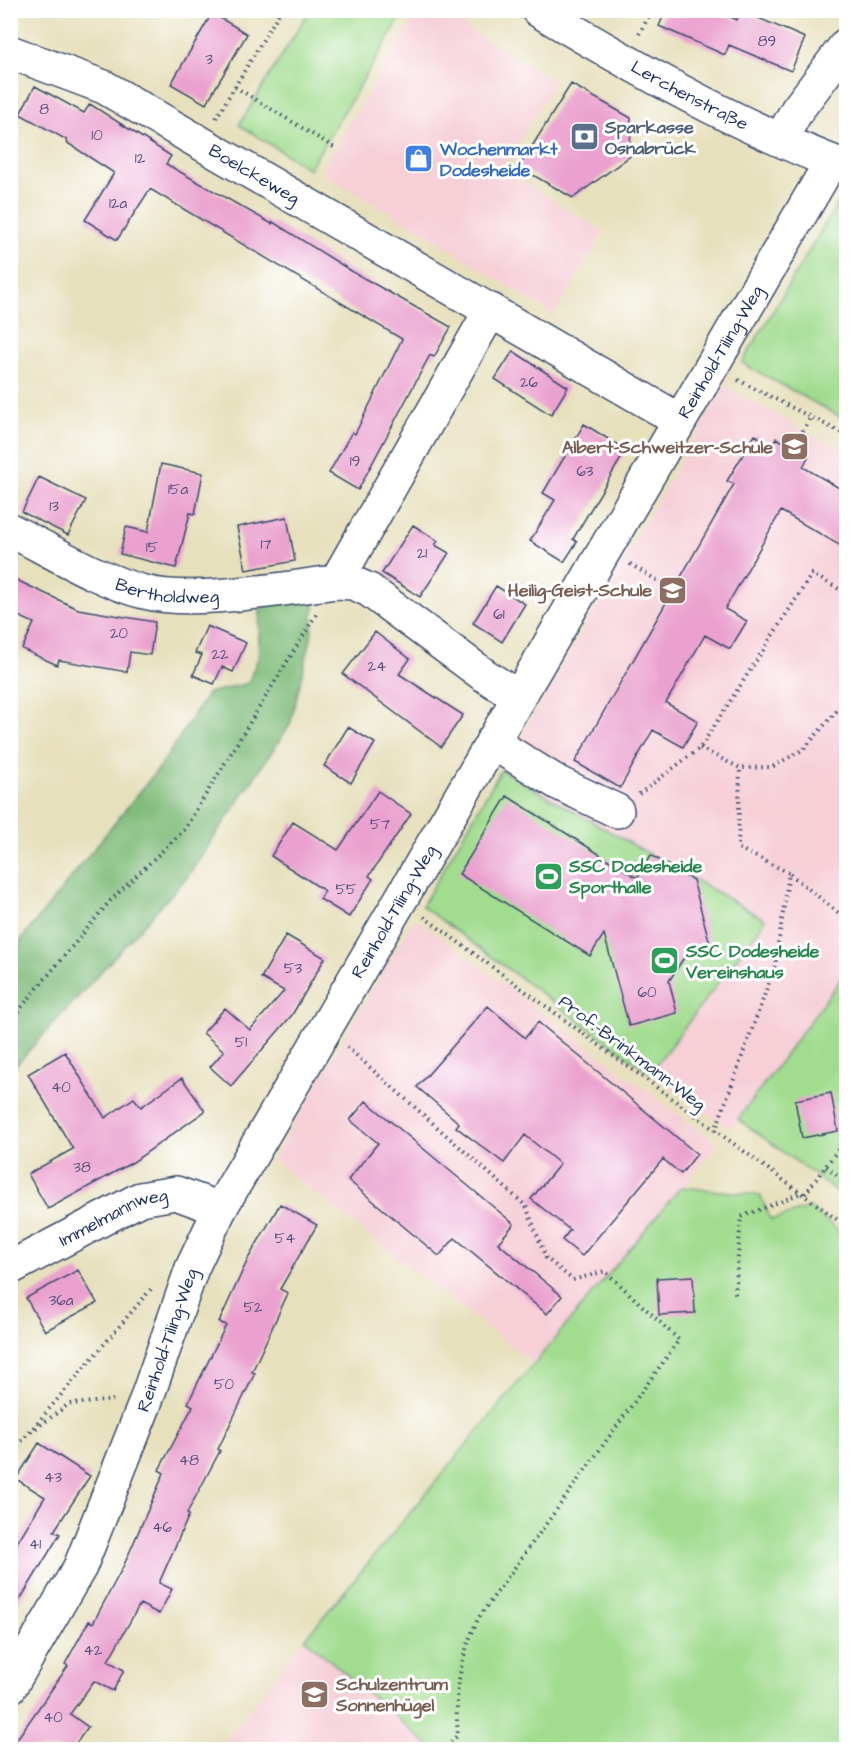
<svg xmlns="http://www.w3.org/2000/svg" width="857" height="1760" font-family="'Architects Daughter',sans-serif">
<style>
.built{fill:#f6cfd7}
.green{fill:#a1dc8f;stroke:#5e8676;stroke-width:1.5}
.forest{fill:#80bc7a;stroke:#4e766c;stroke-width:1.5}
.building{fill:#eaa1cf}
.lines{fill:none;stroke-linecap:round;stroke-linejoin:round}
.minor-casing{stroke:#3a4a6c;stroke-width:36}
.path{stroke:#3a4a6c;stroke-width:4;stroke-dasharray:1.5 4.5;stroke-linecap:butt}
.minor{stroke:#fff;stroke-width:33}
.labels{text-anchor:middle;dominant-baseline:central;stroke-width:6;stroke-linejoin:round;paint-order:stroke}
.number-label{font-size:15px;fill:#4f4c7a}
.street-label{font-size:18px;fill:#1b2f5e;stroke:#fff}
.service-label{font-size:18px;font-weight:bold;fill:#4e5e75;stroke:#fff;text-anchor:start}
.shop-label{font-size:18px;font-weight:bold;fill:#366cbe;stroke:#fff;text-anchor:start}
.education-label{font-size:18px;font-weight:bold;fill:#785e54;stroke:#fff;text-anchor:end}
.leisure-label{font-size:18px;font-weight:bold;fill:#27864d;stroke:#fff;text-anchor:start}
</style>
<rect width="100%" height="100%" fill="#fff"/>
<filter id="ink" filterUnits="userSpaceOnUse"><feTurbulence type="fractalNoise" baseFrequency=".0167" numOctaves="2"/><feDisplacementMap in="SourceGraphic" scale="12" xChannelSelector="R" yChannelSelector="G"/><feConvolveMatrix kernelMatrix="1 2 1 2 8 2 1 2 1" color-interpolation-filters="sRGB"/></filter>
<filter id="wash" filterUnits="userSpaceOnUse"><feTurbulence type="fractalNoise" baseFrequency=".008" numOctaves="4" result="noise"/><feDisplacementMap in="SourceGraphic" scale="24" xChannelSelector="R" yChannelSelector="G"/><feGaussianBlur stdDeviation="1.35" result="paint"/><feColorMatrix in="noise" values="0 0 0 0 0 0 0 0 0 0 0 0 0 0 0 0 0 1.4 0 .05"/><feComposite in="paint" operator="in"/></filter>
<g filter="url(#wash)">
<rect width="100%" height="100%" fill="#e7e0bd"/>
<!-- built -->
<path class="built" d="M 419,10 L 439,11 L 555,82 L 502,169 L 604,232 L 554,315 L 415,227 L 320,172 Z
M 724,386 L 826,442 L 846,449 L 846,972 L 730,1129 L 650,1073 L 766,920 L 501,770 Z
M 415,918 L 718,1144 L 534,1364 L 272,1160 Z
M 305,1639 L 433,1749 L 218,1750 Z"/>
<!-- green -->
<path class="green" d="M 310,10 L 405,11 L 309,169 L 239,125 Z
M 837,204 L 846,208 L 846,420 L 742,363 Z
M 501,770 L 766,920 L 650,1073 L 422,906 Z
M 846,972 L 846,1198 L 738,1119 Z
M 681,1187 L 760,1195 L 771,1220 L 810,1208 L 846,1236 L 846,1749 L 433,1749 L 305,1639 Z"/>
<!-- forest -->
<path class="forest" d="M 315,596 L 311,638 L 290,725 L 187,877 L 16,1065 L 11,1040 L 10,966 L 21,940 L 162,764 L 208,693 L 248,683 L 258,658 L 260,608 Z"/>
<g id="blocks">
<!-- building -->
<path class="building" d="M 666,10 L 715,10 L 737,20 L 740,10 L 805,38 L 791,71 L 729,45 L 725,55 L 659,26 Z
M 212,13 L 247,34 L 206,104 L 171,84 Z
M 571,84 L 631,118 L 630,156 L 573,198 L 519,167 Z
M 35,86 L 84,113 L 90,104 L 171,156 L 166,164 L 272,224 L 273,222 L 353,272 L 451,327 L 434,357 L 430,355 L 358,490 L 329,473 L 352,432 L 355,434 L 402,339 L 150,189 L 117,240 L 85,220 L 114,173 L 66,142 L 67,140 L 20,114 Z
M 513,351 L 568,387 L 551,415 L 495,379 Z
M 584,424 L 626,450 L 573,539 L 577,542 L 564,562 L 530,541 L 555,500 L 543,493 Z
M 755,435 L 772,445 L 776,438 L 809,455 L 803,467 L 846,492 L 846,549 L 781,511 L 725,609 L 747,621 L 730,649 L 705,635 L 666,703 L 698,721 L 683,747 L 653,730 L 620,788 L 575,762 L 734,484 L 727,481 Z
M 161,464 L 203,473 L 195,514 L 190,513 L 176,568 L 120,554 L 126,527 L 148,532 Z
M 39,477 L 86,500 L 68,535 L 22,512 Z
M 287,517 L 295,561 L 246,570 L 237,527 Z
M 413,525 L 438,541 L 435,545 L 449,553 L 420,597 L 382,573 Z
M 10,577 L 78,609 L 155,622 L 150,655 L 130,652 L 127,672 L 59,660 L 57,665 L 22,649 L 34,623 L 10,612 Z
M 496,586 L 525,604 L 502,642 L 473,623 Z
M 207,626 L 246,643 L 233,672 L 222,667 L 214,684 L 193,675 L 202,655 L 195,653 Z
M 375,632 L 410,659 L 399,674 L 463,715 L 441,747 L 343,674 Z
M 348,727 L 375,743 L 351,783 L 324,766 Z
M 378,791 L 411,814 L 369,876 L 373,879 L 349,917 L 320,899 L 325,891 L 271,856 L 293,822 L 338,850 Z
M 507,796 L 637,878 L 651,855 L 693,880 L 711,948 L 685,956 L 669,981 L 677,1013 L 629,1026 L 604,934 L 590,956 L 459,874 Z
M 286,935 L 325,958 L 292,1015 L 231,1086 L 210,1067 L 224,1051 L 203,1033 L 225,1008 L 250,1030 L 284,991 L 261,978 Z
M 488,1006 L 525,1038 L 538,1022 L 697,1154 L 681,1174 L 663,1159 L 582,1256 L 562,1240 L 570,1230 L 531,1199 L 560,1164 L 525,1135 L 504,1163 L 456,1127 L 459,1123 L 417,1087 Z
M 65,1052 L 105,1118 L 134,1098 L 141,1107 L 182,1078 L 205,1111 L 133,1162 L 48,1209 L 28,1174 L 73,1149 L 28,1074 Z
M 831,1093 L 838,1131 L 802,1138 L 795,1100 Z
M 366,1101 L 514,1224 L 498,1243 L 562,1296 L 547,1314 L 455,1238 L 439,1256 L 348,1180 L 378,1143 L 350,1120 Z
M 280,1204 L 317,1225 L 280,1289 L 288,1293 L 252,1372 L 255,1373 L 218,1449 L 220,1451 L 187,1513 L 189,1515 L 159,1583 L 172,1589 L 159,1614 L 140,1604 L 108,1661 L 124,1670 L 113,1691 L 94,1681 L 70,1714 L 88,1727 L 72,1749 L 10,1749 L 68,1666 L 65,1664 L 89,1621 L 93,1623 L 124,1565 L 164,1473 L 159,1470 L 193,1406 L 188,1403 L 226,1325 L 219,1322 L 249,1257 Z
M 78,1270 L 97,1303 L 45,1331 L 26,1298 Z
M 693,1276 L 695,1313 L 659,1315 L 657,1278 Z
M 39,1443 L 90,1476 L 54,1531 L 60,1534 L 10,1616 L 10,1554 L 45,1497 L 16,1479 Z"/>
</g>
</g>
<g filter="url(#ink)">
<use href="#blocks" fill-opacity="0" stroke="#3a4a6c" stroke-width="1.5"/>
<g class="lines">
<defs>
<g id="minor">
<path id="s1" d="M 538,10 C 637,69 739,127 846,167"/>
<path id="s2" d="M 10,52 L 104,87 L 679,420"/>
<path d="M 781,139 L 797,110 L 846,45"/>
<path id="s3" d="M 10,530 C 50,550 102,582 144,592 C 194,605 283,588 336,582 L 353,583 L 369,590 L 484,675 L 518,697"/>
<path d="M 336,582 L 491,310"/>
<path d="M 492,742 L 558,783 L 617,811"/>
<path id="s4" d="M 10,1268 L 140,1199 L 176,1193 L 220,1209"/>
<path id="s5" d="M 10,1687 L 80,1567 L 144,1406 L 192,1268 L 220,1209 L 831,162"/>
</g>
</defs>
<!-- minor casing -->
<use href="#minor" class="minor-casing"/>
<!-- path -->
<path class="path" d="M 639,34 L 652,10
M 235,87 L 335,148
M 216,118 L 281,10
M 738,380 L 846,435
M 794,447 L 810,418
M 630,564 L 673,590
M 700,748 L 740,768 L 772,767 L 804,749 L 846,700
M 639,794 L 700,748 L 812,574 L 846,593
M 790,874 L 840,914 L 846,910
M 424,917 L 846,1226
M 10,1021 L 110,901 L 184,830 L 317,613
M 347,1047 L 526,1206 L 546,1258 L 573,1280 L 605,1271 L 679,1340 L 479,1617 C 460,1656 454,1692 458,1735 L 442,1750
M 715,1131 L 775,966 L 789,873 L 738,848 L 740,768
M 826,1167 L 846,1182
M 805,1194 L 846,1139
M 735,1294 L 741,1217 L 801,1193
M 31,1432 L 69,1404 L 116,1400
M 10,1455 L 151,1289"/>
<!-- minor -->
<use href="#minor" class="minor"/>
</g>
</g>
<!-- icons -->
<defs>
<symbol id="bank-square" viewBox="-11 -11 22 22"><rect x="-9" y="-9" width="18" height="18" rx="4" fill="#5c6f8a" stroke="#fff"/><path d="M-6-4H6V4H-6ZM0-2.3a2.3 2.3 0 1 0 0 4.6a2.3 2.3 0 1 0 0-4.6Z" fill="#fff"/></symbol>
<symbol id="shop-square" viewBox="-11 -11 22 22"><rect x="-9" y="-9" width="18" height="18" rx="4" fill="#3f7fe0" stroke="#fff"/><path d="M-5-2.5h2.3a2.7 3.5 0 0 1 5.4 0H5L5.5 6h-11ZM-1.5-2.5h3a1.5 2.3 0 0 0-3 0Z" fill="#fff"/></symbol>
<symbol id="school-square" viewBox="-11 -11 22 22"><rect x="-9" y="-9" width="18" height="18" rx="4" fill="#8d6e63" stroke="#fff"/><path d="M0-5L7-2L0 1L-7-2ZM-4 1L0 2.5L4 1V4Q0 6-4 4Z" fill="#fff"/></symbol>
<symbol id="stadium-square" viewBox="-11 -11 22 22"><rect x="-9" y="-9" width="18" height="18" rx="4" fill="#2e9e5b" stroke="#fff"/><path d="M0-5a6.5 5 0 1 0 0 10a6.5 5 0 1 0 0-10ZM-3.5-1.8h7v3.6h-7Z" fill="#fff"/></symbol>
</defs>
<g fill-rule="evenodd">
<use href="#bank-square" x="568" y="120" width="33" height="33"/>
<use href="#shop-square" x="402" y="142" width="33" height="33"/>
<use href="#school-square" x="778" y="430" width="33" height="33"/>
<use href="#school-square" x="656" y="574" width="33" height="33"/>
<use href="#stadium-square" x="532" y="860" width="33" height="33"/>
<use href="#stadium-square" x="648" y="944" width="33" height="33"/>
<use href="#school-square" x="298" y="1678" width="33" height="33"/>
</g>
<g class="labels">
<!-- number labels -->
<g class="number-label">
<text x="767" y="41">89</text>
<text x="209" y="59">3</text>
<text x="44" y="109">8</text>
<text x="97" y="135">10</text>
<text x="140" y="158">12</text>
<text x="118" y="203">12a</text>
<text x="529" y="382">26</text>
<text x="355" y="461">19</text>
<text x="585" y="471">63</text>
<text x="178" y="489">15a</text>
<text x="54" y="506">13</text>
<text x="266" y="544">17</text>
<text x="152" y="547">15</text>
<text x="422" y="553">21</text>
<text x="499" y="614">61</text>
<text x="119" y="633">20</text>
<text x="220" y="654">22</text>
<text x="377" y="666">24</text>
<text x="380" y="824">57</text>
<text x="346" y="889">55</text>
<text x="293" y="968">53</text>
<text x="647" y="992">60</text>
<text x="241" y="1042">51</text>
<text x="61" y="1087">40</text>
<text x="82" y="1167">38</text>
<text x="285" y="1238">54</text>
<text x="61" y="1300">36a</text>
<text x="253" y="1307">52</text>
<text x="224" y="1384">50</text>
<text x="189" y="1460">48</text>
<text x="53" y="1477">43</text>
<text x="162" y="1527">46</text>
<text x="35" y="1544">41</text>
<text x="93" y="1650">42</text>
<text x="53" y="1717">40</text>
</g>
<!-- street labels -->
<g class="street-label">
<text stroke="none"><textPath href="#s1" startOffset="174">Lerchenstraße</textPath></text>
<text stroke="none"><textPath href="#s2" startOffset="274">Boelckeweg</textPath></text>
<text stroke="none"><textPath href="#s5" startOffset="1516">Reinhold-Tiling-Weg</textPath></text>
<text stroke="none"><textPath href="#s3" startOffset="171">Bertholdweg</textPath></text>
<text stroke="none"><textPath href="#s5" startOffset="868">Reinhold-Tiling-Weg</textPath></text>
<text transform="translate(632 1053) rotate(37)">Prof.-Brinkmann-Weg</text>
<text stroke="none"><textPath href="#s4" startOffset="116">Immelmannweg</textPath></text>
<text stroke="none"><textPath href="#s5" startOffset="382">Reinhold-Tiling-Weg</textPath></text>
</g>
<!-- service labels -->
<g class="service-label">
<text x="605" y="127">Sparkasse<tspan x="605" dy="21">Osnabrück</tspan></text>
</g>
<!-- shop labels -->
<g class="shop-label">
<text x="440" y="149">Wochenmarkt<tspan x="440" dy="21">Dodesheide</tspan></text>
</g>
<!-- education labels -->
<g class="education-label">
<text x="773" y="447">Albert-Schweitzer-Schule</text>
<text x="652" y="590">Heilig-Geist-Schule</text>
<text x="336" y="1684" text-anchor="start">Schulzentrum<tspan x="336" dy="21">Sonnenhügel</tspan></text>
</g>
<!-- leisure labels -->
<g class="leisure-label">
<text x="569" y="866">SSC Dodesheide<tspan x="569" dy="21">Sporthalle</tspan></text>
<text x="686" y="951">SSC Dodesheide<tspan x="686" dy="21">Vereinshaus</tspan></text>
</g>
</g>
<!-- margin -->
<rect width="857" height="1760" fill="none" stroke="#fff" stroke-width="36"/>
</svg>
